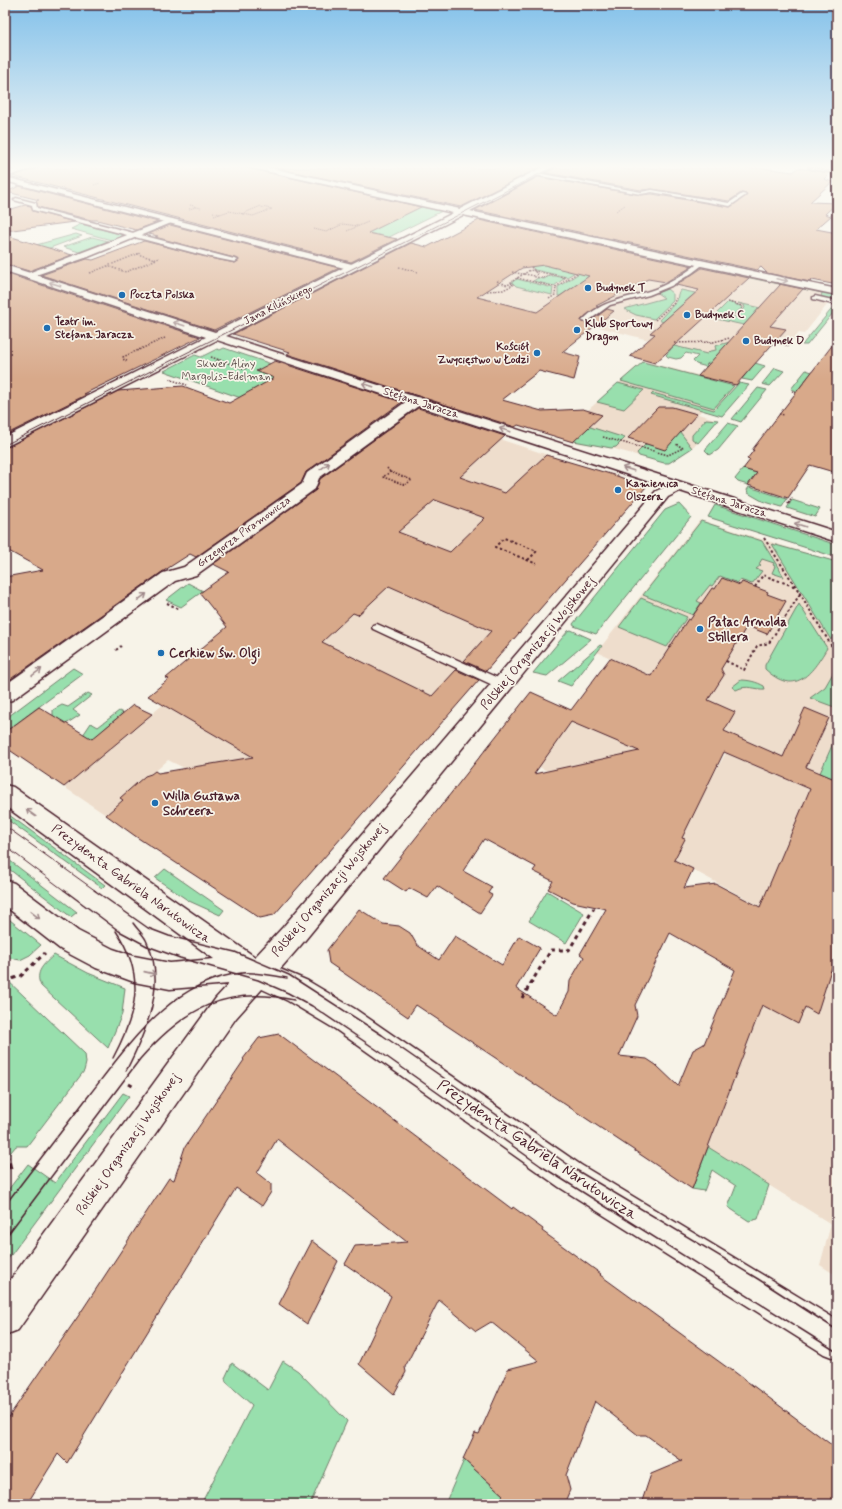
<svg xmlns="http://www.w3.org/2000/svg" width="842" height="1509" font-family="Mynerve,sans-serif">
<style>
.built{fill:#edc}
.green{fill:#98dfad;stroke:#717f6c}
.building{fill:#d8a98a;stroke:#4a1f2b;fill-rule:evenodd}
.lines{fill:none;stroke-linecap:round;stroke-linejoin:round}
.service-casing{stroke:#4a1f2b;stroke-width:3}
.pedestrian-casing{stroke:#4a1f2b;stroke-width:3}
.minor-casing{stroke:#4a1f2b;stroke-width:3}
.tertiary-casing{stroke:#4a1f2b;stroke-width:3}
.path-far4{stroke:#4a1f2b;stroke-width:1;stroke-dasharray:1 1;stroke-linecap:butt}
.path-far3{stroke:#4a1f2b;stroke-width:1.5;stroke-dasharray:1.5 1.5;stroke-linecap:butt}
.path-far2{stroke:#4a1f2b;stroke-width:2;stroke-dasharray:2.5 2.5;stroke-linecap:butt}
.path-far1{stroke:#4a1f2b;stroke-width:3;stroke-dasharray:4 4;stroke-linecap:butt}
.path{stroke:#4a1f2b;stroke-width:4;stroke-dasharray:5 5;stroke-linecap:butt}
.service{fill:#f7f3e8;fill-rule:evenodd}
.pedestrian{fill:#f7f3e8;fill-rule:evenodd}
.minor{fill:#f7f3e8;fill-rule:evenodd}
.tertiary{fill:#f7f3e8;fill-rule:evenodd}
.tram-far1{stroke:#4a1f2b;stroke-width:1}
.tram{stroke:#4a1f2b;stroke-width:1.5}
.oneway{stroke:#a0898a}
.poi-dot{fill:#1f6fb2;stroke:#f7f3e8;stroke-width:1.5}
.labels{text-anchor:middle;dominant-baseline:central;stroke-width:3.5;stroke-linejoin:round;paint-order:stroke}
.far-poi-label{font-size:11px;font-weight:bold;fill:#4a1f2b;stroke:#f7f3e8;text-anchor:start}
.far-street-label{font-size:11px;fill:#4a1f2b;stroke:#f7f3e8}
.far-park-label{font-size:11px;fill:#5e4f4c;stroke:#f7f3e8}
.poi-label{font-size:13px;font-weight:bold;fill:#4a1f2b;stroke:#f7f3e8;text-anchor:start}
.street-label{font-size:13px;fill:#4a1f2b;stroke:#f7f3e8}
.near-street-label{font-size:16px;fill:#4a1f2b;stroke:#f7f3e8}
</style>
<rect width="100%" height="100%" fill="#f7f3e8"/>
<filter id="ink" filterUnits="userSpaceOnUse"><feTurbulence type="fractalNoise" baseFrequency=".025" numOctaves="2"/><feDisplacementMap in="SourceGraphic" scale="8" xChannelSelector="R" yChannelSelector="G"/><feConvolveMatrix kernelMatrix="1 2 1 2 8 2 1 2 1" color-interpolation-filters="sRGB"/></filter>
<g filter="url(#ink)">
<!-- built -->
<path class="built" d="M 609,247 L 833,294 L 834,296 L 804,334 L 799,333 L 793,340 L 765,333 L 744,356 L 759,360 L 752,367 L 595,326 L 484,415 L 534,311 L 416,281 Z
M 643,361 L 736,385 L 711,413 L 702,410 L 698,414 L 718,420 L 698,443 L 669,463 L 664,463 L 611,448 L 573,442 L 558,437 Z
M 487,435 L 560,459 L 509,512 L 523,629 L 443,722 L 342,673 L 238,774 L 204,778 L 168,760 L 106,815 L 64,787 Z
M 700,520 L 829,560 L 837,561 L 837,734 L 820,773 L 724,731 L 734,712 L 597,652 Z
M 531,692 L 713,775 L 726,753 L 837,801 L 837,1276 L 820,1265 L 831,1224 L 708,1147 L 793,924 L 671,858 L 682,838 L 491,743 Z"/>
<!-- green -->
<path class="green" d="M 410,205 L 442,211 L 375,244 L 354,239 Z
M 81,224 L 128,236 L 115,241 L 71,229 Z
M 76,234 L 82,236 L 39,252 L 36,245 Z
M 92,237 L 108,241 L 79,252 L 63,247 Z
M 521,258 L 577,271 L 567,277 L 535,270 Z
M 713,269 L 833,294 L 834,296 L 831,300 L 821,297 L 822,293 L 712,270 Z
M 581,272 L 592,274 L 560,296 L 558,296 L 558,287 Z
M 549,276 L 555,276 L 565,278 L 554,286 L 533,281 L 538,278 L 544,279 Z
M 517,279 L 553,288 L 552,295 L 516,286 L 512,282 Z
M 667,289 L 673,294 L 673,301 L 654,319 L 636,315 L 624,309 L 664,298 L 657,293 Z
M 681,290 L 695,293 L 663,322 L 659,320 L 677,301 L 678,294 Z
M 728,302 L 741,306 L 742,308 L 735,314 L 733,313 L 731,316 L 738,318 L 740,315 L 738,315 L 745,308 L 744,305 L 738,303 L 765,309 L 748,326 L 712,318 Z
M 835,305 L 837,306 L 837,308 L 807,345 L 802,345 Z
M 730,342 L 710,364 L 708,363 L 706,365 L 709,366 L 707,367 L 696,364 L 693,361 L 698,356 L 686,353 L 681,358 L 676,359 L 668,357 L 666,355 L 671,349 L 660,346 L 662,343 L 707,354 L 710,351 L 716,350 L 715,346 Z
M 224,348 L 289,370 L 241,398 L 164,371 L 195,355 L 201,357 L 217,349 L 220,350 Z
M 643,362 L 734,386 L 714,408 L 621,381 Z
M 755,363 L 765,366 L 752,381 L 742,379 Z
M 775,368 L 784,371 L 770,386 L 762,384 Z
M 806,370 L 812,372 L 797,391 L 791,389 Z
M 618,383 L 644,390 L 624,409 L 597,402 Z
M 739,383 L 749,385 L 722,416 L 651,395 L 653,393 L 714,410 Z
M 758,388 L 767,390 L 741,422 L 732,419 Z
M 706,419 L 718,420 L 698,443 L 692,439 L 692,435 Z
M 728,423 L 738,426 L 718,450 L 710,455 L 705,450 Z
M 584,425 L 625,438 L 616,447 L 611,448 L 574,441 L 583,432 Z
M 680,432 L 692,448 L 669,463 L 664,463 L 639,456 L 637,453 L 646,444 Z
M 743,469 L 757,473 L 748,485 L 738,482 L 735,479 Z
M 749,487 L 787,499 L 782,507 L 762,501 L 748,493 L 747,490 Z
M 792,500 L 820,509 L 815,517 L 787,508 Z
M 679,504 L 691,517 L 596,634 L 574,626 L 573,624 L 665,510 Z
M 715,505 L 837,545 L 837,556 L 829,555 L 708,517 Z
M 701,521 L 762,541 L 784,577 L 772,573 L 775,566 L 773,565 L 774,563 L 762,559 L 759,564 L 761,565 L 756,569 L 762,571 L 752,584 L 740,580 L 738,583 L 720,576 L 712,586 L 710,585 L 697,601 L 701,603 L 693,615 L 643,595 Z
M 772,544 L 837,562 L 837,626 L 831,640 Z
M 188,583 L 203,591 L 181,607 L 166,600 Z
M 641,598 L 687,617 L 667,647 L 619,627 Z
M 799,604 L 827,648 C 811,675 795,697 765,669 L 765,665 Z
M 571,630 L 591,639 L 547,676 L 533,673 L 568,631 Z
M 600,645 L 602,646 L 571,686 L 558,681 Z
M 837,666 L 837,708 L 810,698 L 825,687 Z
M 73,668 L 83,674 L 9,729 L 5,727 L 5,719 Z
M 741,680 C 749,680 757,682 764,686 L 765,689 C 756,690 747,684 736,690 L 732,687 Z
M 88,693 L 92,695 L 73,710 L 80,715 L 66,724 L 53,716 L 53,710 L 62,705 L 68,707 Z
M 119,711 L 123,713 L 103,730 L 94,742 L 83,735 L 91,723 L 98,727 Z
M 837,734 L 837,780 L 820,773 Z
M 5,812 L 105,885 L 102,888 L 5,818 Z
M 5,857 L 77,912 L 71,917 L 5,866 Z
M 165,869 L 224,910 L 220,915 L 189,901 L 155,878 Z
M 547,891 L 584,913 L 566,943 L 529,921 Z
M 5,916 L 41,945 L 30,955 L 20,960 L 10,958 L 5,953 Z
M 54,955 L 88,973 L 125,988 L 122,1014 L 108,1048 L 41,986 C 34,972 44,964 54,955 Z
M 5,978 L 85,1054 L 86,1063 L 84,1071 L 27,1146 L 16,1146 L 5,1159 Z
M 123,1093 L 129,1096 L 5,1263 L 5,1194 L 28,1164 L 55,1183 Z
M 708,1147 L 769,1185 L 758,1219 L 749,1221 L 728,1207 L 736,1186 L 712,1170 L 704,1191 L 692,1189 Z
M 283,1361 L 298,1371 L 347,1421 L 310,1504 L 201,1504 L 252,1405 L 226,1382 L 225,1378 L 232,1363 L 268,1390 Z
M 464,1460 L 503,1495 L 499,1504 L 445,1504 Z"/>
<!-- building -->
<path class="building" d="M 38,168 L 247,168 L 421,207 L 368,233 L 397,239 L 351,262 L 12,176 Z
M 275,168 L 539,168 L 461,207 Z
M 555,168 L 618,168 L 630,170 L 634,168 L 763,168 L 793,172 L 798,168 L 830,173 L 824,179 L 832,182 L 810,202 L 837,203 L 825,214 L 831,216 L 816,229 L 837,233 L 837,285 L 812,280 L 810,282 L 767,273 L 761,267 L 757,270 L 475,210 L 538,177 L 641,195 L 652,194 L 730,207 L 747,195 L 746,194 L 741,193 L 729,201 L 652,189 L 641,190 L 546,173 Z
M 19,186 L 158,222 L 136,230 L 97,220 L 91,220 L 38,207 L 36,201 L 39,200 L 7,192 Z
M 25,205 L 31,206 L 33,211 L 74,222 L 5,231 L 5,211 Z
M 479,220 L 693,266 L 666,282 L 648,279 L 596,306 L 598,307 L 581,320 L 582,322 L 588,323 L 607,309 L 614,311 L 562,352 L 580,357 L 574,380 L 539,371 L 502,400 L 542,411 L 583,409 L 602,415 L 573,442 L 518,425 L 515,427 L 287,354 L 290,352 L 233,334 L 411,243 L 427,247 ZM 544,265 L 589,276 L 537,312 L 477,297 L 522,268 Z
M 170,225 L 339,268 L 214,330 L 41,275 L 87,259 L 93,260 L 144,241 L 210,258 L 235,263 L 239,260 L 238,259 L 155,237 L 158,236 L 149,234 Z
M 5,235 L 72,255 L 29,271 L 5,264 Z
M 702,268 L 749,278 L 655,363 L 630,356 L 655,334 L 650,333 L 699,290 L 676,285 Z
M 5,273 L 200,337 L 84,394 L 88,394 L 5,435 Z
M 779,284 L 803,289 L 770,326 L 786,329 L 736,385 L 698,376 L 780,285 Z
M 837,339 L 837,473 L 810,465 L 788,498 L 748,485 L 757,473 L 743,469 L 750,460 L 747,459 L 754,450 L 752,450 Z
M 275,361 L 402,402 L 306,472 L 301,483 L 196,557 L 190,554 L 162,572 L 5,683 L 5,577 L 43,570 L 5,549 L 5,448 L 118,391 L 183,386 L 229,403 L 274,378 L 256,371 Z
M 658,407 L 672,407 L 697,414 L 665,450 L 628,438 Z
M 418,408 L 505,436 L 460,477 L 505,493 L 546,455 L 617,476 L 646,487 L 486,671 L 464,661 L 491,631 L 389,586 L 358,615 L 353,613 L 322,642 L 432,696 L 456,670 L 479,680 L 274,915 L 260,918 L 138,838 L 106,815 L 123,800 L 120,798 L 145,776 L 151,774 L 155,771 L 158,773 L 253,757 L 148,696 L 169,679 L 166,678 L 227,627 L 200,593 L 229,572 L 213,564 L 316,490 L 320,479 ZM 435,500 L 485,518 L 450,552 L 398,532 Z
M 722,578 L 740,585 L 742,582 L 768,592 L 767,594 L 786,601 L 767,634 L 747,626 L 721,669 L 724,675 L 708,700 L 735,712 L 724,731 L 783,757 L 805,708 L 829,718 L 806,767 L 837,780 L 837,951 L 817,1014 L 805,1007 L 798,1024 L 762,1005 L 692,1189 L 416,1005 L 408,1017 L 329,963 L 327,950 L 359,909 L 383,924 L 399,926 L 410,933 L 417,945 L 439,960 L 455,936 L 502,965 L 519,936 L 540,948 L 516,988 L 557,1015 L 569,992 L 570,981 L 584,957 L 580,954 L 606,909 L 573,902 L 548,889 L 553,881 L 533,871 L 536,867 L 484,839 L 463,871 L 492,887 L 488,893 L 492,895 L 480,913 L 437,886 L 428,898 L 409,888 L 406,892 L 384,878 L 531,692 L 571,710 L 610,658 L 651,676 L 688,619 L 690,620 L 712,588 L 715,589 ZM 571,722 L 639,751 L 534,774 ZM 724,752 L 810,789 L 760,907 L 716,884 L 684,888 L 693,869 L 674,860 L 685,839 L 682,838 ZM 670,933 L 735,970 L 704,1044 L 693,1050 L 678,1086 L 656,1065 L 647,1059 L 619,1056 L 637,1016 L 635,1005 Z
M 133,705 L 152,714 L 64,787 L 5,747 L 5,732 L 39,707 L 92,739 Z
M 279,1034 L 512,1209 L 513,1207 L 543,1229 L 542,1231 L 601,1274 L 600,1275 L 732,1371 L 732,1370 L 837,1449 L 837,1504 L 641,1504 L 651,1474 L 682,1461 L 646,1435 L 638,1435 L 595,1401 L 566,1475 L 570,1490 L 564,1504 L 499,1504 L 503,1495 L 463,1459 L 475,1433 L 479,1434 L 508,1369 L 539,1361 L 491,1322 L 476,1331 L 439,1300 L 405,1367 L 406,1372 L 394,1394 L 359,1364 L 391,1296 L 345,1264 L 355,1246 L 407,1242 L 277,1139 L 257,1173 L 271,1184 L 271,1192 L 262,1206 L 236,1188 L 67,1463 L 58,1454 L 27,1504 L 5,1504 L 5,1425 L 12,1412 L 79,1315 L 169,1178 L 174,1180 L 185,1147 L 244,1060 L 243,1059 L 259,1038 Z
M 312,1241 L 338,1261 L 307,1324 L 279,1304 Z"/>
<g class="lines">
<defs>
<path id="service" d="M 537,173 L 641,192 L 652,190 L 729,203 L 742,194 L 746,195 L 730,206 L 652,192 L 641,194 L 535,175 Z
M 16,198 L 36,203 L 37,208 L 238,260 L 235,262 L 210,257 L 33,210 L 32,205 L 14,200 Z
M 700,262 L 705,263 L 692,273 L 671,286 L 649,295 L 610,305 L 587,322 L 582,321 C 602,299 628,299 655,289 C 671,283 686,273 700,262 Z
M 815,296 L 837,301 L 837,305 L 813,299 L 813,297 Z
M 377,624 L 507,682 L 509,685 L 507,688 L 499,688 L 373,629 L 372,627 L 373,625 Z"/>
<path id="pedestrian" d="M 169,219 L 172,219 L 176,221 L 88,257 L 30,277 L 24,277 L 23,275 Z"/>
<path id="minor" d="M 5,177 L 356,265 L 357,267 L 352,270 L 5,181 Z
M 416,397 L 421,398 L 423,401 L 421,404 L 319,478 L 315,489 L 196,575 L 175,581 L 12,700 L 5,702 L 5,685 L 163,573 L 184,567 L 302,484 L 307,473 L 411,398 Z"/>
<path id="tertiary" d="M 22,167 L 37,167 L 5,177 L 5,172 Z
M 248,167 L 266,167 L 460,209 L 543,167 L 554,167 L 470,211 L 837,289 L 837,295 L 463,215 L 226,336 L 837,532 L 837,542 L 680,491 L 668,497 L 301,945 L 280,969 L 308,981 L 355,1009 L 581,1165 L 837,1320 L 837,1359 L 824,1354 L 559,1187 L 335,1029 L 288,1001 L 262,989 L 236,1018 L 18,1330 L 5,1335 L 5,1287 L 216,998 L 229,984 L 170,989 L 134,982 L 96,968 L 60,949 L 5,906 L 5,880 L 14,883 L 78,931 L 113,949 L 134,956 L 170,963 L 214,959 L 5,806 L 5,785 L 13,787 L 255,957 L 283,927 L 656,491 L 665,487 L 217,340 L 5,447 L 5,437 L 206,337 L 5,271 L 5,265 L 215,332 L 453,213 Z
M 808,167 L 837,169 L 837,173 L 812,169 Z"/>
</defs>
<!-- service casing -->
<use href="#service" class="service-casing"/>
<!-- pedestrian casing -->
<use href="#pedestrian" class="pedestrian-casing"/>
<!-- minor casing -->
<use href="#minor" class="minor-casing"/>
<!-- tertiary casing -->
<use href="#tertiary" class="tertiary-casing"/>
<!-- path-far4 -->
<path class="path-far4" d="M 94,185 L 100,183
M 190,205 L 201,208
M 189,209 L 196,207
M 616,211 L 625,205
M 213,212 L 220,214
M 242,214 L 261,206
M 214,216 L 229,211 L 253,216 L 272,209 L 261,207
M 314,229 L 326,232 L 343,224 L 358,226
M 347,231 L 368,222
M 137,254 L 139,254
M 137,254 L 141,253"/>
<!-- path-far3 -->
<path class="path-far3" d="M 137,254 L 155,259
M 107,266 L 126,272 L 159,258
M 399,267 L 418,272
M 531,267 L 537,274 L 535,277 L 543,278 L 552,275
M 512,272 L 522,274
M 90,273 L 140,253
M 524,274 L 535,276
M 517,278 L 556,287
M 497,281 L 507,285 L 512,283
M 487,291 L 503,290 L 513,285 L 511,282 L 530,270 L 569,278
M 549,299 L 555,295 L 556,287 L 577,273
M 728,302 L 742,306 L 743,308 L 736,316
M 655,320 L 674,303 L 676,298
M 674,343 L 713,342 L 730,338
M 785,345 L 789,346
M 211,357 L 245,369 L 251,365
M 127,361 L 124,360 L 123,357 L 165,338
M 202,362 L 210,365 L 219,360
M 169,379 L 187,385
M 792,391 L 796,392
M 779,414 L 784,415
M 603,437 L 668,455 L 683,448 L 676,444
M 387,468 L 390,472
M 390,472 L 412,480 L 405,485 L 383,477 Z
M 790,501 L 792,498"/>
<!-- path-far2 -->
<path class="path-far2" d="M 788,504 L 791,500
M 764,538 L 796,587 L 837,655
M 528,560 L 537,551 L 504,538 L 495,547 L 537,564
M 755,587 L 763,575 L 796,587
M 167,603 L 179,609
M 116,650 L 121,646
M 726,661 L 744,670 L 757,646 L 769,643 L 800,594"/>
<!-- path-far1 -->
<path class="path-far1" d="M 5,981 L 21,976 L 45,953
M 522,998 L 551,950 L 569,950 L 594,908
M 129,1084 L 136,1088
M 5,1147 L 10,1165"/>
<!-- path -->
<path class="path" d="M 9,1164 L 12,1173"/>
<!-- service -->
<use href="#service" class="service"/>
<!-- pedestrian -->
<use href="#pedestrian" class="pedestrian"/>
<!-- minor -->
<use href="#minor" class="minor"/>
<!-- tertiary -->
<use href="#tertiary" class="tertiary"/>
<!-- tram-far1 -->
<path class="tram-far1" d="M 809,167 L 837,172
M 5,445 L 553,167
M 5,826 L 96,891
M 5,846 L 65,891"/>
<!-- tram -->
<path class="tram" d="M 64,890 L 119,931 L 147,946 L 180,958 L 258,980 L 288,993 L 312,1006 L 380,1052 L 541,1166 L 837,1352
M 94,890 L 148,928 L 169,936 L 235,952 L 289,975 L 382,1035 L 573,1168 L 758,1279 L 837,1330
M 113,1058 C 137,1013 146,976 116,931
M 126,1071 C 146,1032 168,983 146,940 C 143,934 137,929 133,923
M 5,1205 C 33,1168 62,1131 90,1094 C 129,1044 172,980 242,973 C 257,972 272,975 287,978
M 5,1238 L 140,1059 C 184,1009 226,985 294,1000"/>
</g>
<!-- one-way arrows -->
<defs><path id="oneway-shaft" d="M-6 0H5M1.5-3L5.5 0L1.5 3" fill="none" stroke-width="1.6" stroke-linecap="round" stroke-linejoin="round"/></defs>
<g class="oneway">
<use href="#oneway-shaft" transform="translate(782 280) rotate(12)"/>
<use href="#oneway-shaft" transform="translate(55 284) rotate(-162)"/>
<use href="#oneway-shaft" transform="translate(179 324) rotate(-162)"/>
<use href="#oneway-shaft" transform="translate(368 385) rotate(-162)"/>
<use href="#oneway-shaft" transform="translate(505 430) rotate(-162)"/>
<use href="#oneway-shaft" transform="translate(325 466) rotate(-36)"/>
<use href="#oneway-shaft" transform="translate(628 469) rotate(-162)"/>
<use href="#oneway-shaft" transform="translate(800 525) rotate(-162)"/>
<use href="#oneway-shaft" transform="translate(142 597) rotate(-36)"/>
<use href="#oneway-shaft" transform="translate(37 672) rotate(-36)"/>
<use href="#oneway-shaft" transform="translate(31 813) rotate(-144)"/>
<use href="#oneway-shaft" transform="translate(35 915) rotate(38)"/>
<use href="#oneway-shaft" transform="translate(150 973) rotate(13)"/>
</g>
</g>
<!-- sky -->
<linearGradient id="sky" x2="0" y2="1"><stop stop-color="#83c1ea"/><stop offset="0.44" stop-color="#fbfaf5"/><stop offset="1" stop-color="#fbfaf5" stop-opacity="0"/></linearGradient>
<rect width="842" height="379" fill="url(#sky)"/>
<!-- markers -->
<g class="poi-dot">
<circle cx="588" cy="288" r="4"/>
<circle cx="122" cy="295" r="4"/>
<circle cx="687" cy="315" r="4"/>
<circle cx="47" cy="328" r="4"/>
<circle cx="577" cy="330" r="4"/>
<circle cx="746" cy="341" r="4"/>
<circle cx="537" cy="353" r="4"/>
<circle cx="618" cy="490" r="4"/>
<circle cx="700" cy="629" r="4"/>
<circle cx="161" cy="653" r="4"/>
<circle cx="155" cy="803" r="4"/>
</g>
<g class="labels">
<!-- far-poi labels -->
<g class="far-poi-label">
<text x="596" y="288">Budynek T</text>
<text x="130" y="295">Poczta Polska</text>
<text x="695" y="315">Budynek C</text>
<text x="55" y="322">Teatr im.<tspan x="55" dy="13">Stefana Jaracza</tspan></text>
<text x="585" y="324">Klub Sportowy<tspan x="585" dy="13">Dragon</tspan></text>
<text x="754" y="341">Budynek D</text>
<text x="529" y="347" text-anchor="end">Kościół<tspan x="529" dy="13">Zwycięstwo w Łodzi</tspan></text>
<text x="626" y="484">Kamienica<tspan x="626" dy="13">Olszera</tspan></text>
</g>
<!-- far-street labels -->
<g class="far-street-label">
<text transform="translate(278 305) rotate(-27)">Jana Kilińskiego</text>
<text transform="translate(421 403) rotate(18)">Stefana Jaracza</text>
<text transform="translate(729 502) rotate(18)">Stefana Jaracza</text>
<text transform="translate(244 532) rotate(-36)">Grzegorza Piramowicza</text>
</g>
<!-- far-park labels -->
<g class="far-park-label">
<text x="226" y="364">Skwer Aliny<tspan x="226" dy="13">Margolis-Edelman</tspan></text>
</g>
<!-- poi labels -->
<g class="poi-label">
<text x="708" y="622">Pałac Arnolda<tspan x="708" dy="15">Stillera</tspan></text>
<text x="169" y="653">Cerkiew św. Olgi</text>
<text x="163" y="796">Willa Gustawa<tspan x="163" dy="15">Schreera</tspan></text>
</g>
<!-- street labels -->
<g class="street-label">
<text transform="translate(538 643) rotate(-50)">Polskiej Organizacji Wojskowej</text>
<text transform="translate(131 884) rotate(36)">Prezydenta Gabriela Narutowicza</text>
<text transform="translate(329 890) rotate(-50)">Polskiej Organizacji Wojskowej</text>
<text transform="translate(128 1144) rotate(-55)">Polskiej Organizacji Wojskowej</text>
</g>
<!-- near-street labels -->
<g class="near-street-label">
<text transform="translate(537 1150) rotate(34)">Prezydenta Gabriela Narutowicza</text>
</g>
</g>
<!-- margin -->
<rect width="842" height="1509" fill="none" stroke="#f7f3e8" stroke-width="20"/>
<rect x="10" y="10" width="822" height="1489" fill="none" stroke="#4a1f2b" stroke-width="1.5" filter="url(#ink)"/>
</svg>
